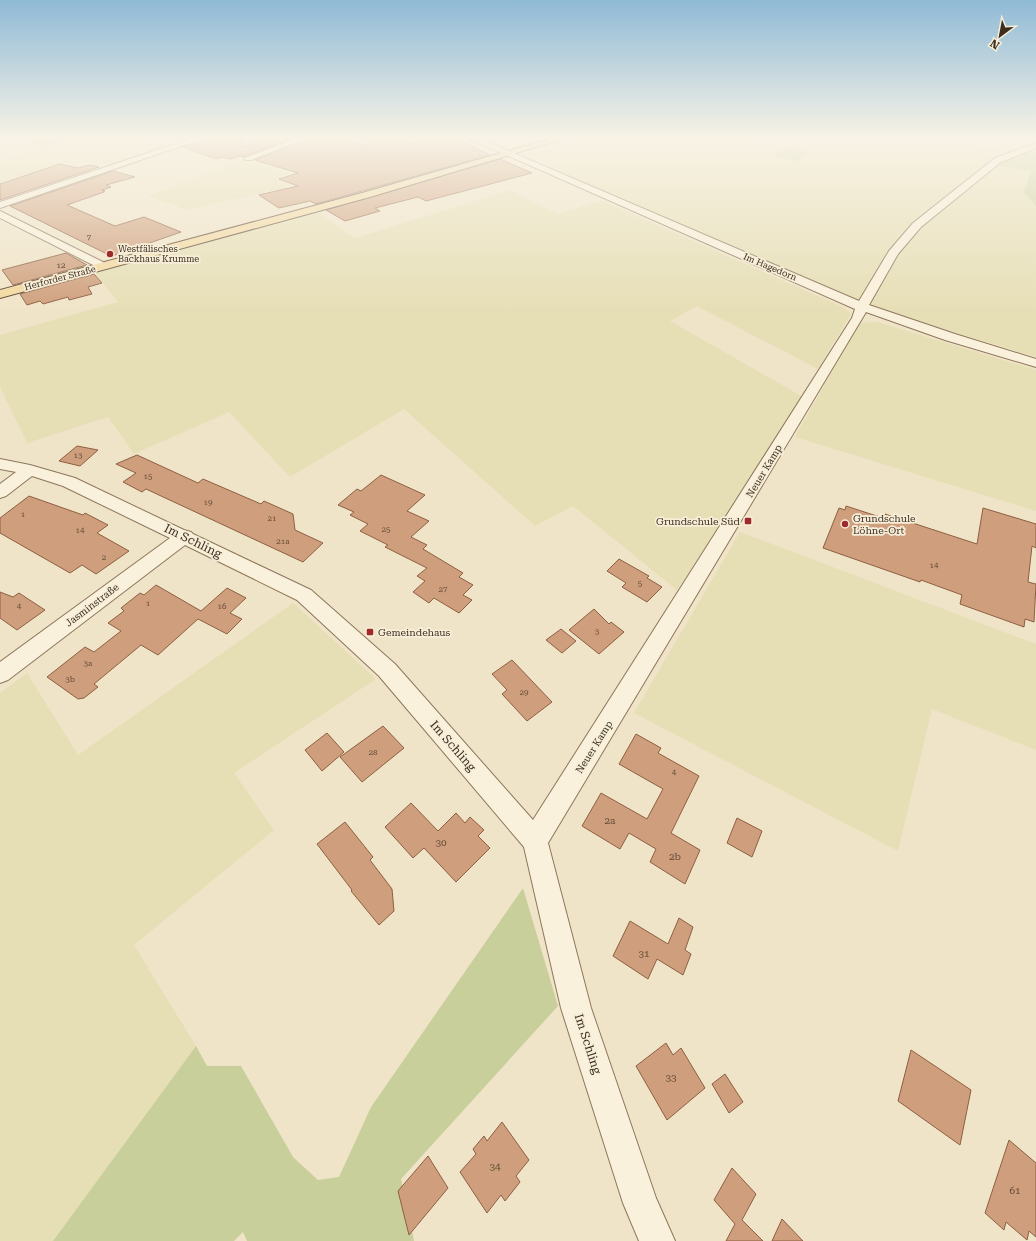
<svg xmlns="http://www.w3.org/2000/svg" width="1036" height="1241" font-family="'Roboto Serif',serif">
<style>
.farmland{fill:#e6deb5}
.green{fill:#c9cf9b}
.building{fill:#cf9f7d;stroke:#8d5f41}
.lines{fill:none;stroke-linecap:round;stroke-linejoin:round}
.minor-casing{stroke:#8d765c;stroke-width:2}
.major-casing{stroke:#5b4430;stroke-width:2}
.minor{fill:#faf1dc;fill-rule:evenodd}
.major{fill:#f3d9a0;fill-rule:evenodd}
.poi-dot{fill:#9e2a2b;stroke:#f7eed8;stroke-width:1.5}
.labels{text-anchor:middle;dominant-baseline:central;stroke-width:3.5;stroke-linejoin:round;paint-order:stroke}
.number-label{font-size:8px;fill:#624a37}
.far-poi-label{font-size:9px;fill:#3d2e20;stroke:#f7eed8;text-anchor:start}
.far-street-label{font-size:9px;fill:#3d2e20;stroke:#f7eed8}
.street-label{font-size:10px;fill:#3d2e20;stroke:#f7eed8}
.poi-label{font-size:10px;fill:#3d2e20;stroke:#f7eed8;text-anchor:start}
.near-number-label{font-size:10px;fill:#624a37}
.near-street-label{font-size:12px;fill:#3d2e20;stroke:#f7eed8}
</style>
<rect width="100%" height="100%" fill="#f0e4c8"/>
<!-- farmland -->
<path class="farmland" d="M 79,139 L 148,139 L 174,145 L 111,166 L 78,159 L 0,184 L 0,160 Z
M 569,139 L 964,139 L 959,142 L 1009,153 L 989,163 L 1031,171 L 1024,192 L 1036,206 L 1036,357 L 923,323 L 830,291 L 558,171 L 530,156 L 528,153 L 534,149 Z
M 244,159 L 290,173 L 276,179 L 290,185 L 285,188 L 188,210 L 148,196 Z
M 510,190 L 558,214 L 601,200 L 843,307 L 851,314 L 818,369 L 697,306 L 670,321 L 803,397 L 677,590 L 573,506 L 535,526 L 404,409 L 290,477 L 229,412 L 134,454 L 108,417 L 27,443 L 0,387 L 0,335 L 118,302 L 95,273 L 317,212 L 355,238 Z
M 877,322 L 1036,370 L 1036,511 L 795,437 L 859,323 Z
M 740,532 L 1036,644 L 1036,750 L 932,709 L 898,851 L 634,713 Z
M 293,603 L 376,679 L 234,773 L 274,830 L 134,945 L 196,1046 L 53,1241 L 0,1241 L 0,693 L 27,673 L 78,755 Z"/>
<!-- green -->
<path class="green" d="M 31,139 L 79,139 L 46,147 L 30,144 Z
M 789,147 L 810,154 L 794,161 L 773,155 Z
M 1028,150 L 1036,152 L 1036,206 L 1024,192 L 1031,171 L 996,165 Z
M 523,888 L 558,1006 L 401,1179 L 414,1241 L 247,1241 L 243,1232 L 234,1241 L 53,1241 L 196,1046 L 207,1066 L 241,1066 L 293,1157 L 318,1180 L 339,1177 L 371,1107 Z"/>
<!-- building -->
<path class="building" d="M 203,139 L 241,139 L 243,147 L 268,139 L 291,139 L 243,157 L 240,156 L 230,159 L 222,157 L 216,159 L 183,147 Z
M 307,139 L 345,139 L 365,146 L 370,142 L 363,139 L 385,142 L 398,139 L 413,143 L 433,139 L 457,139 L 490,155 L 316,204 L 310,201 L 279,208 L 259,195 L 298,186 L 279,179 L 298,173 L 255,160 Z
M 500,159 L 532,173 L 426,201 L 418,197 L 375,208 L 380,211 L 345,221 L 326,210 Z
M 60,164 L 78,168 L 89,165 L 99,167 L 0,200 L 0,184 Z
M 113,171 L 135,177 L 106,185 L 111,187 L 102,190 L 105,191 L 103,191 L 104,192 L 67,205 L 115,226 L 144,217 L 181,232 L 144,245 L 146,247 L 111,256 L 10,206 Z
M 66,253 L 87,265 L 13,285 L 2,270 Z
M 94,274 L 102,283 L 88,287 L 92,294 L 69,300 L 68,297 L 43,304 L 40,301 L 27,305 L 20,294 Z
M 77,446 L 98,450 L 80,466 L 59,461 Z
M 137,455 L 198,483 L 203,479 L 261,504 L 264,501 L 293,514 L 295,530 L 323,543 L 303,562 L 146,489 L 142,492 L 123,482 L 136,473 L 116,464 Z
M 381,475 L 425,495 L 407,511 L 429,521 L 411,537 L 427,545 L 423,549 L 463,573 L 459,577 L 473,585 L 463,595 L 472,600 L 459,613 L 434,598 L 429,603 L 413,592 L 425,581 L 417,576 L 427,568 L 385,547 L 388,545 L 360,531 L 368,524 L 350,515 L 354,512 L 338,505 L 357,489 L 361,491 Z
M 29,496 L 83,515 L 85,513 L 108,525 L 97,533 L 129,551 L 96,574 L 82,565 L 70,573 L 0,533 L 0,518 Z
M 846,506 L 883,518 L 885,514 L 977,544 L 983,508 L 1036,524 L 1036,548 L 1032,546 L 1028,582 L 1036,584 L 1034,622 L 1025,619 L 1024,627 L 960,604 L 962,595 L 921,580 L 920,582 L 823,548 L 839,508 L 845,510 Z
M 619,559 L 649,576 L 647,578 L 662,587 L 647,602 L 622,587 L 626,583 L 607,571 Z
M 156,585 L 201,611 L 227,588 L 246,598 L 230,613 L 242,619 L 227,634 L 198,619 L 158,655 L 141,645 L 94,684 L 98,687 L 84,698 L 78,699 L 47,677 L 85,647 L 94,652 L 121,631 L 108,623 L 124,611 L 121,608 L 140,593 L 144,595 Z
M 0,592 L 13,597 L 19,593 L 45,610 L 17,630 L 0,618 Z
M 594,609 L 609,624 L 611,622 L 624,632 L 599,654 L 569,630 Z
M 561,629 L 576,641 L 562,653 L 546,640 Z
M 512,660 L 552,702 L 527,721 L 502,694 L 507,690 L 492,674 Z
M 383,726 L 404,748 L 362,782 L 340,757 Z
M 327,733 L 344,752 L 322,771 L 305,750 Z
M 636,734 L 661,748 L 658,753 L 699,776 L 671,833 L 700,850 L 685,884 L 650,862 L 656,849 L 629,833 L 620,849 L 582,826 L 601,793 L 647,819 L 663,789 L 619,764 Z
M 411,803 L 438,831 L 456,813 L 465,823 L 470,817 L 484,830 L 478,836 L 490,848 L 456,882 L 424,848 L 413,858 L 385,827 Z
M 737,818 L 762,831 L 752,857 L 727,843 Z
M 345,822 L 373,857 L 370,860 L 392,889 L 394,911 L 379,925 L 351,891 L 352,890 L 317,844 Z
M 679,918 L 693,927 L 685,950 L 691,954 L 683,975 L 657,959 L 648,979 L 613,956 L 630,921 L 668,944 Z
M 666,1043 L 673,1055 L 681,1048 L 705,1088 L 667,1120 L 636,1066 Z
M 911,1050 L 971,1090 L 960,1145 L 898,1101 Z
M 725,1074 L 743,1102 L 729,1113 L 712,1084 Z
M 502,1122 L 529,1160 L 516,1176 L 520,1182 L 505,1201 L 501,1195 L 487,1213 L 460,1172 L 476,1154 L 473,1149 L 484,1136 L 487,1141 Z
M 1009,1140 L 1036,1163 L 1036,1237 L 1029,1231 L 1027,1240 L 1006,1222 L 1004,1230 L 985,1213 Z
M 428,1156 L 448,1188 L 409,1235 L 398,1191 Z
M 732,1168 L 756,1194 L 742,1220 L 763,1241 L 726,1241 L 735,1224 L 714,1200 Z
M 782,1219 L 803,1241 L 772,1241 Z"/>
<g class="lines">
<defs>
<path id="minor" d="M 190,139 L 202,139 L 0,208 L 0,202 Z
M 295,139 L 306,139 L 251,160 L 245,160 L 244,158 Z
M 346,139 L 359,139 L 369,143 L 365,145 Z
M 470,139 L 481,139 L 859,301 L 889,251 L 913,223 L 995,158 L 1036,143 L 1036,148 L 1001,162 L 921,227 L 898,254 L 869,305 L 955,334 L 1036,359 L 1036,367 L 945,340 L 866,312 L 548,843 L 591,1008 L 656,1198 L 675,1241 L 639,1241 L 623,1203 L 561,1008 L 524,847 L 379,676 L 297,600 L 185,545 L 8,680 L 0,683 L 0,662 L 170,538 L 63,486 L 32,476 L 6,496 L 0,498 L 0,484 L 16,472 L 0,469 L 0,459 L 30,465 L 75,478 L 184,530 L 191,532 L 193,534 L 311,590 L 395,664 L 533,820 L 852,318 L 855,309 Z
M 0,211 L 107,264 L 109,266 L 107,268 L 99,268 L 0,218 Z"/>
<path id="major" d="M 550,139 L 563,139 L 370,197 L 0,298 L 0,290 L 362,193 Z"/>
</defs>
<!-- minor casing -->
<use href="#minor" class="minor-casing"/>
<!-- major casing -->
<use href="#major" class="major-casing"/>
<!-- minor -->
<use href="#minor" class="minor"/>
<!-- major -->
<use href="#major" class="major"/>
</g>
<!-- sky -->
<linearGradient id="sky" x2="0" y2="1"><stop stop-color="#8fbad6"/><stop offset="0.44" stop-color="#f8f3e6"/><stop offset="1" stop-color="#f8f3e6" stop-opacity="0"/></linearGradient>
<rect width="1036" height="313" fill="url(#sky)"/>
<!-- markers -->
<g class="poi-dot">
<circle cx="110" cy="254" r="4"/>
<rect x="744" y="517" width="8" height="8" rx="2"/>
<circle cx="845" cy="524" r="4"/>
<rect x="366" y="628" width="8" height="8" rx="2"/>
</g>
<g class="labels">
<!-- number labels -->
<g class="number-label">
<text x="89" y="237">7</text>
<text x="61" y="265">12</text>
<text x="78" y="455">13</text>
<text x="148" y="476">15</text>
<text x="208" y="502">19</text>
<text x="23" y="514">1</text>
<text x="272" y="518">21</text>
<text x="386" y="529">25</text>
<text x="80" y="530">14</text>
<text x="283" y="541">21a</text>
<text x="104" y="557">2</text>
<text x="934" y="565">14</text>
<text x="640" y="583">5</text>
<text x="443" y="589">27</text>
<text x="148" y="603">1</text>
<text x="19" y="606">4</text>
<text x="222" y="606">16</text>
<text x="597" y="631">3</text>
<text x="88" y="663">3a</text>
<text x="70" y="679">3b</text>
<text x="524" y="692">29</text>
<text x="373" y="752">28</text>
<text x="674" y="772">4</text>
</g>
<!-- far-poi labels -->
<g class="far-poi-label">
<text x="118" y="249">Westfälisches<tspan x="118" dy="10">Backhaus Krumme</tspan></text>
</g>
<!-- far-street labels -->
<g class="far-street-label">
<text transform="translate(770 267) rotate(23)">Im Hagedorn</text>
<text transform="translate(60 278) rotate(-15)">Herforder Straße</text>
</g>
<!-- street labels -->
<g class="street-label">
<text transform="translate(764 471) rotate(-59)">Neuer Kamp</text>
<text transform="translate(92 605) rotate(-37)">Jasminstraße</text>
<text transform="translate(594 747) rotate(-58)">Neuer Kamp</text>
</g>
<!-- poi labels -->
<g class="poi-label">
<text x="853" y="518">Grundschule<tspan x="853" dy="12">Löhne-Ort</tspan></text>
<text x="740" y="521" text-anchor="end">Grundschule Süd</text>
<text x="378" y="632">Gemeindehaus</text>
</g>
<!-- near-number labels -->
<g class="near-number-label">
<text x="610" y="820">2a</text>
<text x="441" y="842">30</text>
<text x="675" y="856">2b</text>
<text x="644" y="953">31</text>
<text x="671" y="1077">33</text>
<text x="495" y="1166">34</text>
<text x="1015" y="1190">61</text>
</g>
<!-- near-street labels -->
<g class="near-street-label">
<text transform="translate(193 541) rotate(26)">Im Schling</text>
<text transform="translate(453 746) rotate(49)">Im Schling</text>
<text transform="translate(588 1044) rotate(72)">Im Schling</text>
</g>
</g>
<!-- north arrow -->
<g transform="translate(1000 36) rotate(212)" stroke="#f7eed8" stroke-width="3" paint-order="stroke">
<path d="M0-3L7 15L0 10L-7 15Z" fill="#3d2e20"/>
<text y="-6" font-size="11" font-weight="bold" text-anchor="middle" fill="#3d2e20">N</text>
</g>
</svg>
